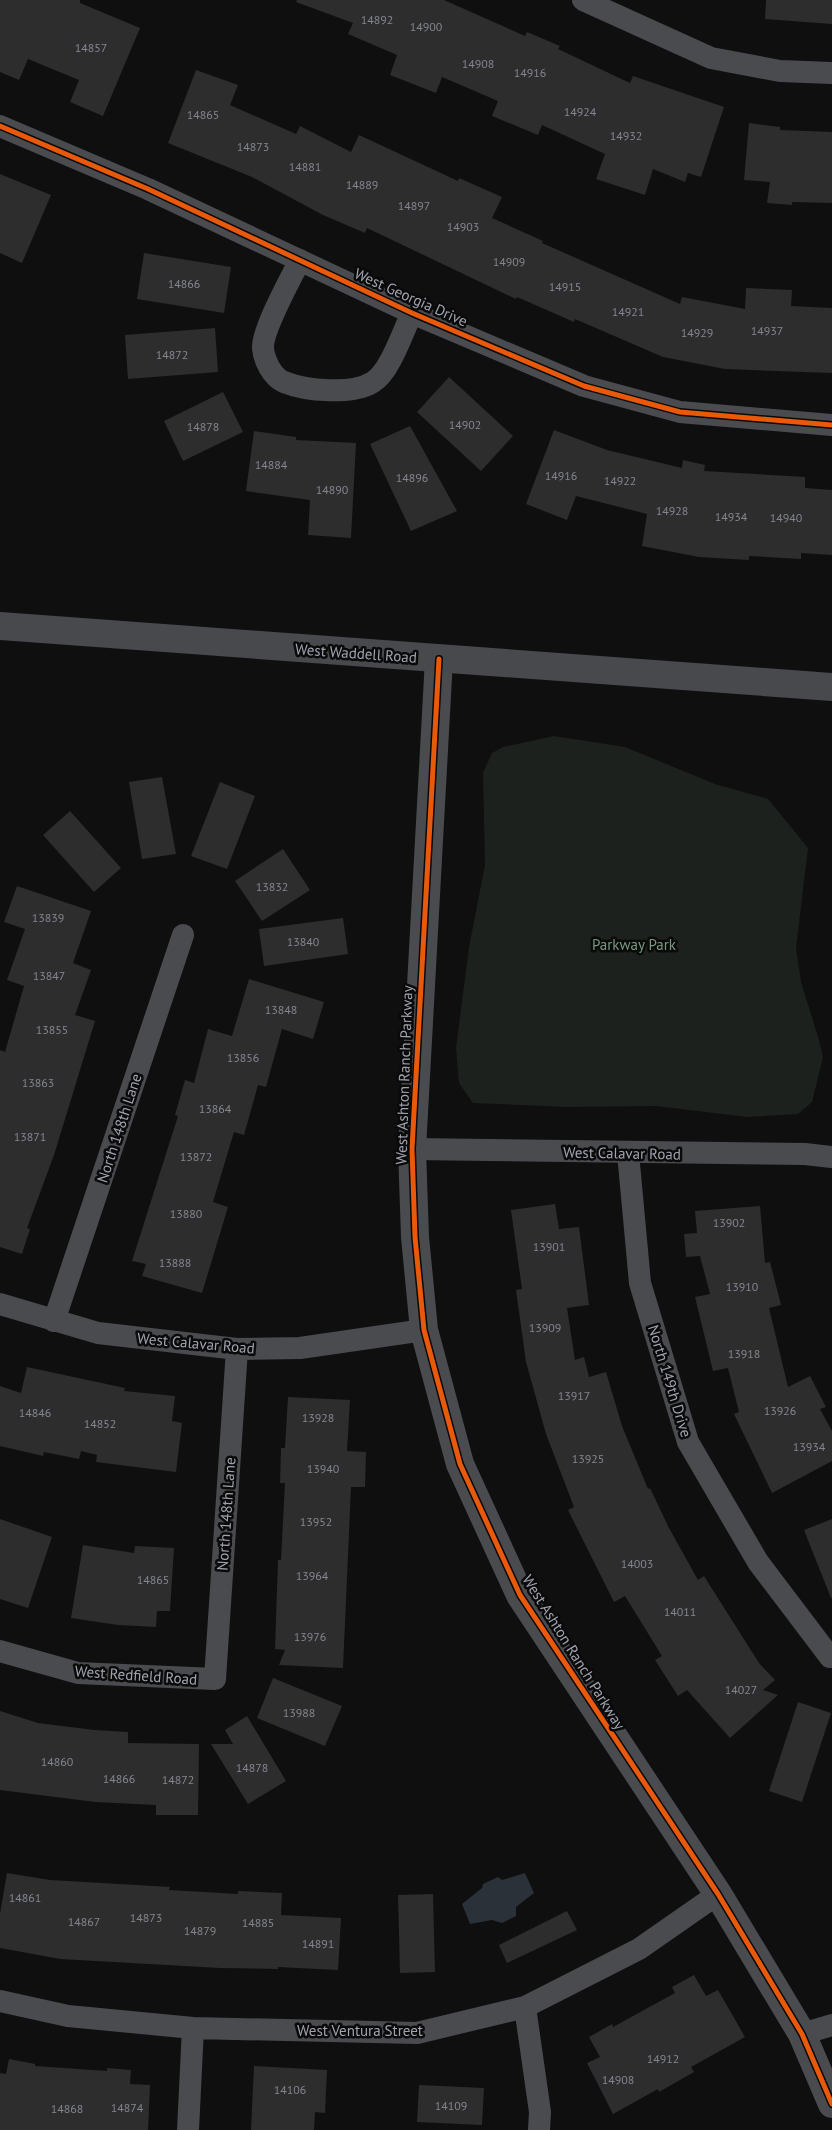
<svg xmlns="http://www.w3.org/2000/svg" width="832" height="2130" font-family="'PT Sans',sans-serif">
<style>
.green{fill:#1c211d}
.water{fill:#2b3138}
.building{fill:#2d2d2e}
.lines{fill:none;stroke-linecap:round;stroke-linejoin:round}
.minor{stroke:#4a4b4e;stroke-width:22}
.tertiary{stroke:#4a4b4e;stroke-width:28}
.secondary{stroke:#48494c;stroke-width:28}
.cycleway-casing{stroke:#0a0a0b;stroke-width:8}
.cycleway{stroke:#e8590c;stroke-width:5}
.labels{text-anchor:middle;dominant-baseline:central;stroke-width:5;stroke-linejoin:round;paint-order:stroke}
.number-label{font-size:12px;fill:#848690}
.street-label{font-size:15px;fill:#a1a4b0;stroke:#0a0a0b}
.park-label{font-size:15px;fill:#79997f;stroke:#0a0a0b}
</style>
<rect width="100%" height="100%" fill="#0f0f10"/>
<!-- green -->
<path class="green" d="M 554,736 L 625,747 L 715,784 L 768,799 L 808,848 L 796,948 L 801,982 L 819,1040 L 823,1057 L 812,1102 L 798,1114 L 747,1117 L 656,1106 L 567,1107 L 473,1103 L 459,1083 L 456,1048 L 469,947 L 485,865 L 483,773 L 492,753 L 503,747 Z"/>
<!-- water -->
<path class="water" d="M 525,1873 L 534,1893 L 516,1907 L 516,1916 L 502,1923 L 492,1920 L 470,1924 L 462,1904 L 482,1888 L 483,1884 L 498,1877 L 502,1880 Z"/>
<!-- building -->
<path class="building" d="M 0,0 L 80,0 L 80,3 L 140,28 L 103,116 L 70,102 L 79,80 L 28,59 L 19,80 L 0,72 Z
M 297,0 L 444,0 L 525,36 L 527,32 L 560,46 L 558,49 L 630,83 L 633,76 L 724,107 L 701,177 L 688,173 L 685,182 L 653,169 L 645,195 L 596,179 L 605,154 L 542,125 L 538,135 L 492,116 L 498,101 L 442,77 L 436,93 L 390,75 L 397,55 L 348,34 L 353,23 L 296,2 Z
M 766,0 L 832,0 L 832,24 L 765,19 Z
M 196,70 L 238,85 L 230,105 L 296,134 L 300,126 L 351,152 L 359,135 L 458,181 L 459,178 L 502,197 L 492,218 L 543,241 L 542,243 L 680,304 L 682,297 L 745,309 L 746,288 L 792,290 L 791,306 L 832,308 L 832,373 L 725,369 L 663,357 L 575,319 L 574,322 L 517,297 L 516,299 L 367,228 L 365,233 L 323,215 L 252,177 L 168,143 Z
M 749,123 L 780,127 L 780,130 L 832,132 L 832,203 L 792,202 L 792,205 L 767,203 L 770,182 L 744,180 Z
M 0,174 L 51,195 L 22,263 L 0,253 Z
M 144,253 L 231,267 L 224,313 L 137,299 Z
M 215,328 L 218,372 L 128,379 L 125,335 Z
M 449,377 L 513,436 L 481,471 L 417,412 Z
M 223,392 L 243,432 L 183,461 L 164,421 Z
M 410,426 L 457,511 L 411,531 L 370,444 Z
M 554,430 L 607,450 L 682,468 L 683,460 L 705,465 L 704,471 L 805,477 L 805,488 L 832,490 L 832,555 L 801,553 L 801,559 L 749,556 L 749,560 L 699,557 L 642,546 L 647,514 L 576,496 L 567,520 L 526,504 Z
M 254,431 L 296,437 L 296,440 L 356,443 L 351,538 L 308,535 L 310,500 L 246,491 Z
M 162,777 L 176,854 L 142,859 L 129,782 Z
M 220,782 L 255,796 L 227,869 L 191,856 Z
M 70,811 L 121,868 L 94,892 L 43,835 Z
M 283,849 L 310,890 L 262,921 L 235,881 Z
M 17,886 L 91,911 L 73,963 L 91,970 L 75,1015 L 95,1021 L 54,1155 L 27,1228 L 30,1229 L 22,1254 L 0,1247 L 0,1050 L 5,1052 L 24,986 L 7,980 L 25,929 L 4,922 Z
M 343,918 L 348,954 L 264,966 L 259,929 Z
M 249,979 L 324,1002 L 313,1039 L 282,1029 L 266,1087 L 258,1085 L 244,1135 L 234,1132 L 213,1202 L 228,1207 L 202,1293 L 142,1276 L 146,1264 L 132,1261 L 178,1116 L 175,1115 L 185,1080 L 194,1083 L 208,1029 L 232,1036 Z
M 555,1204 L 559,1229 L 579,1227 L 589,1305 L 567,1308 L 575,1360 L 584,1357 L 589,1377 L 606,1372 L 622,1426 L 648,1489 L 650,1488 L 669,1528 L 698,1580 L 704,1576 L 759,1663 L 775,1680 L 763,1690 L 778,1695 L 730,1738 L 687,1690 L 678,1696 L 655,1660 L 662,1656 L 625,1596 L 614,1602 L 568,1510 L 574,1507 L 546,1434 L 526,1362 L 516,1290 L 522,1289 L 511,1210 Z
M 760,1206 L 765,1263 L 770,1262 L 781,1305 L 769,1308 L 788,1387 L 810,1376 L 826,1407 L 820,1409 L 832,1431 L 832,1461 L 772,1493 L 734,1414 L 739,1412 L 728,1368 L 713,1371 L 695,1297 L 710,1294 L 700,1256 L 686,1257 L 684,1234 L 697,1233 L 695,1211 Z
M 27,1367 L 125,1388 L 124,1391 L 175,1396 L 172,1421 L 182,1423 L 176,1472 L 96,1462 L 97,1455 L 81,1451 L 79,1459 L 44,1452 L 43,1456 L 0,1446 L 0,1386 L 21,1393 Z
M 288,1397 L 350,1400 L 347,1451 L 366,1452 L 365,1487 L 351,1487 L 343,1668 L 279,1665 L 285,1650 L 275,1649 L 278,1560 L 281,1560 L 285,1483 L 280,1483 L 281,1448 L 285,1448 Z
M 0,1519 L 52,1537 L 28,1608 L 0,1599 Z
M 832,1519 L 832,1598 L 831,1598 L 804,1530 Z
M 83,1545 L 134,1553 L 135,1546 L 174,1548 L 170,1611 L 157,1611 L 156,1627 L 118,1625 L 71,1618 Z
M 273,1678 L 342,1706 L 325,1746 L 257,1718 Z
M 798,1702 L 831,1713 L 802,1802 L 769,1791 Z
M 0,1711 L 38,1723 L 94,1730 L 128,1732 L 128,1743 L 199,1744 L 198,1815 L 156,1815 L 156,1805 L 95,1802 L 0,1790 Z
M 247,1716 L 286,1781 L 248,1804 L 211,1744 L 233,1744 L 225,1730 Z
M 7,1873 L 50,1880 L 170,1887 L 169,1890 L 238,1894 L 238,1891 L 282,1893 L 281,1915 L 341,1918 L 338,1970 L 278,1967 L 278,1969 L 220,1968 L 60,1959 L 0,1948 L 0,1914 Z
M 433,1894 L 435,1972 L 400,1973 L 398,1895 Z
M 567,1911 L 577,1930 L 507,1963 L 499,1945 Z
M 694,1975 L 706,1996 L 718,1990 L 745,2037 L 691,2067 L 694,2072 L 659,2092 L 658,2089 L 613,2114 L 587,2063 L 600,2057 L 589,2037 L 612,2024 L 613,2027 L 675,1993 L 672,1987 Z
M 9,2059 L 35,2064 L 35,2066 L 107,2071 L 107,2068 L 131,2070 L 130,2084 L 150,2085 L 148,2130 L 0,2130 L 0,2073 L 6,2074 Z
M 254,2066 L 327,2070 L 325,2113 L 315,2112 L 314,2130 L 251,2130 Z
M 419,2085 L 484,2088 L 482,2125 L 417,2122 Z"/>
<g class="lines">
<!-- minor -->
<path class="minor" d="M 583,0 L 711,58 L 780,71 L 832,73
M 0,126 L 148,189 L 412,313 L 584,386 L 680,412 L 832,425
M 300,260 C 291,278 262,330 263,348 C 264,360 272,377 284,382 C 306,391 353,395 373,382 C 390,372 403,331 412,313
M 412,1149 L 805,1154 L 832,1157
M 628,1153 L 640,1283 L 688,1442 L 758,1562 L 830,1657 L 832,1657
M 0,1304 L 98,1333 L 237,1349 L 300,1348 L 424,1330
M 54,1321 L 183,935
M 0,1651 L 78,1673 L 215,1679 L 237,1349
M 0,2001 L 68,2016 L 193,2028 L 417,2033 L 525,2007 L 639,1949 L 718,1894
M 525,2007 L 540,2112 L 539,2130
M 802,2034 L 832,2025
M 188,2130 L 193,2028"/>
<!-- tertiary -->
<path class="tertiary" d="M 439,659 L 412,1149 L 415,1237 L 424,1330 L 460,1464 L 520,1595 L 718,1894 L 802,2034 L 832,2104"/>
<!-- secondary -->
<path class="secondary" d="M 0,626 L 832,687"/>
<defs>
<path id="cycleway" d="M 0,126 L 148,189 L 412,313 L 584,386 L 680,412 L 832,425
M 439,659 L 412,1149 L 415,1237 L 424,1330 L 460,1464 L 520,1595 L 718,1894 L 802,2034 L 832,2104"/>
</defs>
<!-- cycleway casing -->
<use href="#cycleway" class="cycleway-casing"/>
<!-- cycleway -->
<use href="#cycleway" class="cycleway"/>
</g>
<g class="labels">
<!-- number labels -->
<g class="number-label">
<text x="377" y="19">14892</text>
<text x="426" y="26">14900</text>
<text x="91" y="47">14857</text>
<text x="478" y="63">14908</text>
<text x="530" y="72">14916</text>
<text x="580" y="111">14924</text>
<text x="203" y="114">14865</text>
<text x="626" y="135">14932</text>
<text x="253" y="146">14873</text>
<text x="305" y="166">14881</text>
<text x="362" y="184">14889</text>
<text x="414" y="205">14897</text>
<text x="463" y="226">14903</text>
<text x="509" y="261">14909</text>
<text x="184" y="283">14866</text>
<text x="565" y="286">14915</text>
<text x="628" y="311">14921</text>
<text x="767" y="330">14937</text>
<text x="697" y="332">14929</text>
<text x="172" y="354">14872</text>
<text x="465" y="424">14902</text>
<text x="203" y="426">14878</text>
<text x="271" y="464">14884</text>
<text x="561" y="475">14916</text>
<text x="412" y="477">14896</text>
<text x="620" y="480">14922</text>
<text x="332" y="489">14890</text>
<text x="672" y="510">14928</text>
<text x="731" y="516">14934</text>
<text x="786" y="517">14940</text>
<text x="272" y="886">13832</text>
<text x="48" y="917">13839</text>
<text x="303" y="941">13840</text>
<text x="49" y="975">13847</text>
<text x="281" y="1009">13848</text>
<text x="52" y="1029">13855</text>
<text x="243" y="1057">13856</text>
<text x="38" y="1082">13863</text>
<text x="215" y="1108">13864</text>
<text x="30" y="1136">13871</text>
<text x="196" y="1156">13872</text>
<text x="186" y="1213">13880</text>
<text x="729" y="1222">13902</text>
<text x="549" y="1246">13901</text>
<text x="175" y="1262">13888</text>
<text x="742" y="1286">13910</text>
<text x="545" y="1327">13909</text>
<text x="744" y="1353">13918</text>
<text x="574" y="1395">13917</text>
<text x="780" y="1410">13926</text>
<text x="35" y="1412">14846</text>
<text x="318" y="1417">13928</text>
<text x="100" y="1423">14852</text>
<text x="809" y="1446">13934</text>
<text x="588" y="1458">13925</text>
<text x="323" y="1468">13940</text>
<text x="316" y="1521">13952</text>
<text x="637" y="1563">14003</text>
<text x="312" y="1575">13964</text>
<text x="153" y="1579">14865</text>
<text x="680" y="1611">14011</text>
<text x="310" y="1636">13976</text>
<text x="741" y="1689">14027</text>
<text x="299" y="1712">13988</text>
<text x="57" y="1761">14860</text>
<text x="252" y="1767">14878</text>
<text x="119" y="1778">14866</text>
<text x="178" y="1779">14872</text>
<text x="25" y="1897">14861</text>
<text x="146" y="1917">14873</text>
<text x="84" y="1921">14867</text>
<text x="258" y="1922">14885</text>
<text x="200" y="1930">14879</text>
<text x="318" y="1943">14891</text>
<text x="663" y="2058">14912</text>
<text x="618" y="2079">14908</text>
<text x="290" y="2089">14106</text>
<text x="451" y="2105">14109</text>
<text x="127" y="2107">14874</text>
<text x="67" y="2108">14868</text>
</g>
<!-- street labels -->
<g class="street-label">
<text transform="translate(411 297) rotate(24)">West Georgia Drive</text>
<text transform="translate(356 653) rotate(4)">West Waddell Road</text>
<text transform="translate(404 1075) rotate(-88)">West Ashton Ranch Parkway</text>
<text transform="translate(119 1128) rotate(-72)">North 148th Lane</text>
<text transform="translate(622 1153) rotate(1)">West Calavar Road</text>
<text transform="translate(196 1343) rotate(5)">West Calavar Road</text>
<text transform="translate(670 1381) rotate(73)">North 149th Drive</text>
<text transform="translate(226 1514) rotate(-86)">North 148th Lane</text>
<text transform="translate(574 1652) rotate(58)">West Ashton Ranch Parkway</text>
<text transform="translate(136 1675) rotate(4)">West Redfield Road</text>
<text x="360" y="2030">West Ventura Street</text>
</g>
<!-- park labels -->
<g class="park-label">
<text x="634" y="944">Parkway Park</text>
</g>
</g>
</svg>
